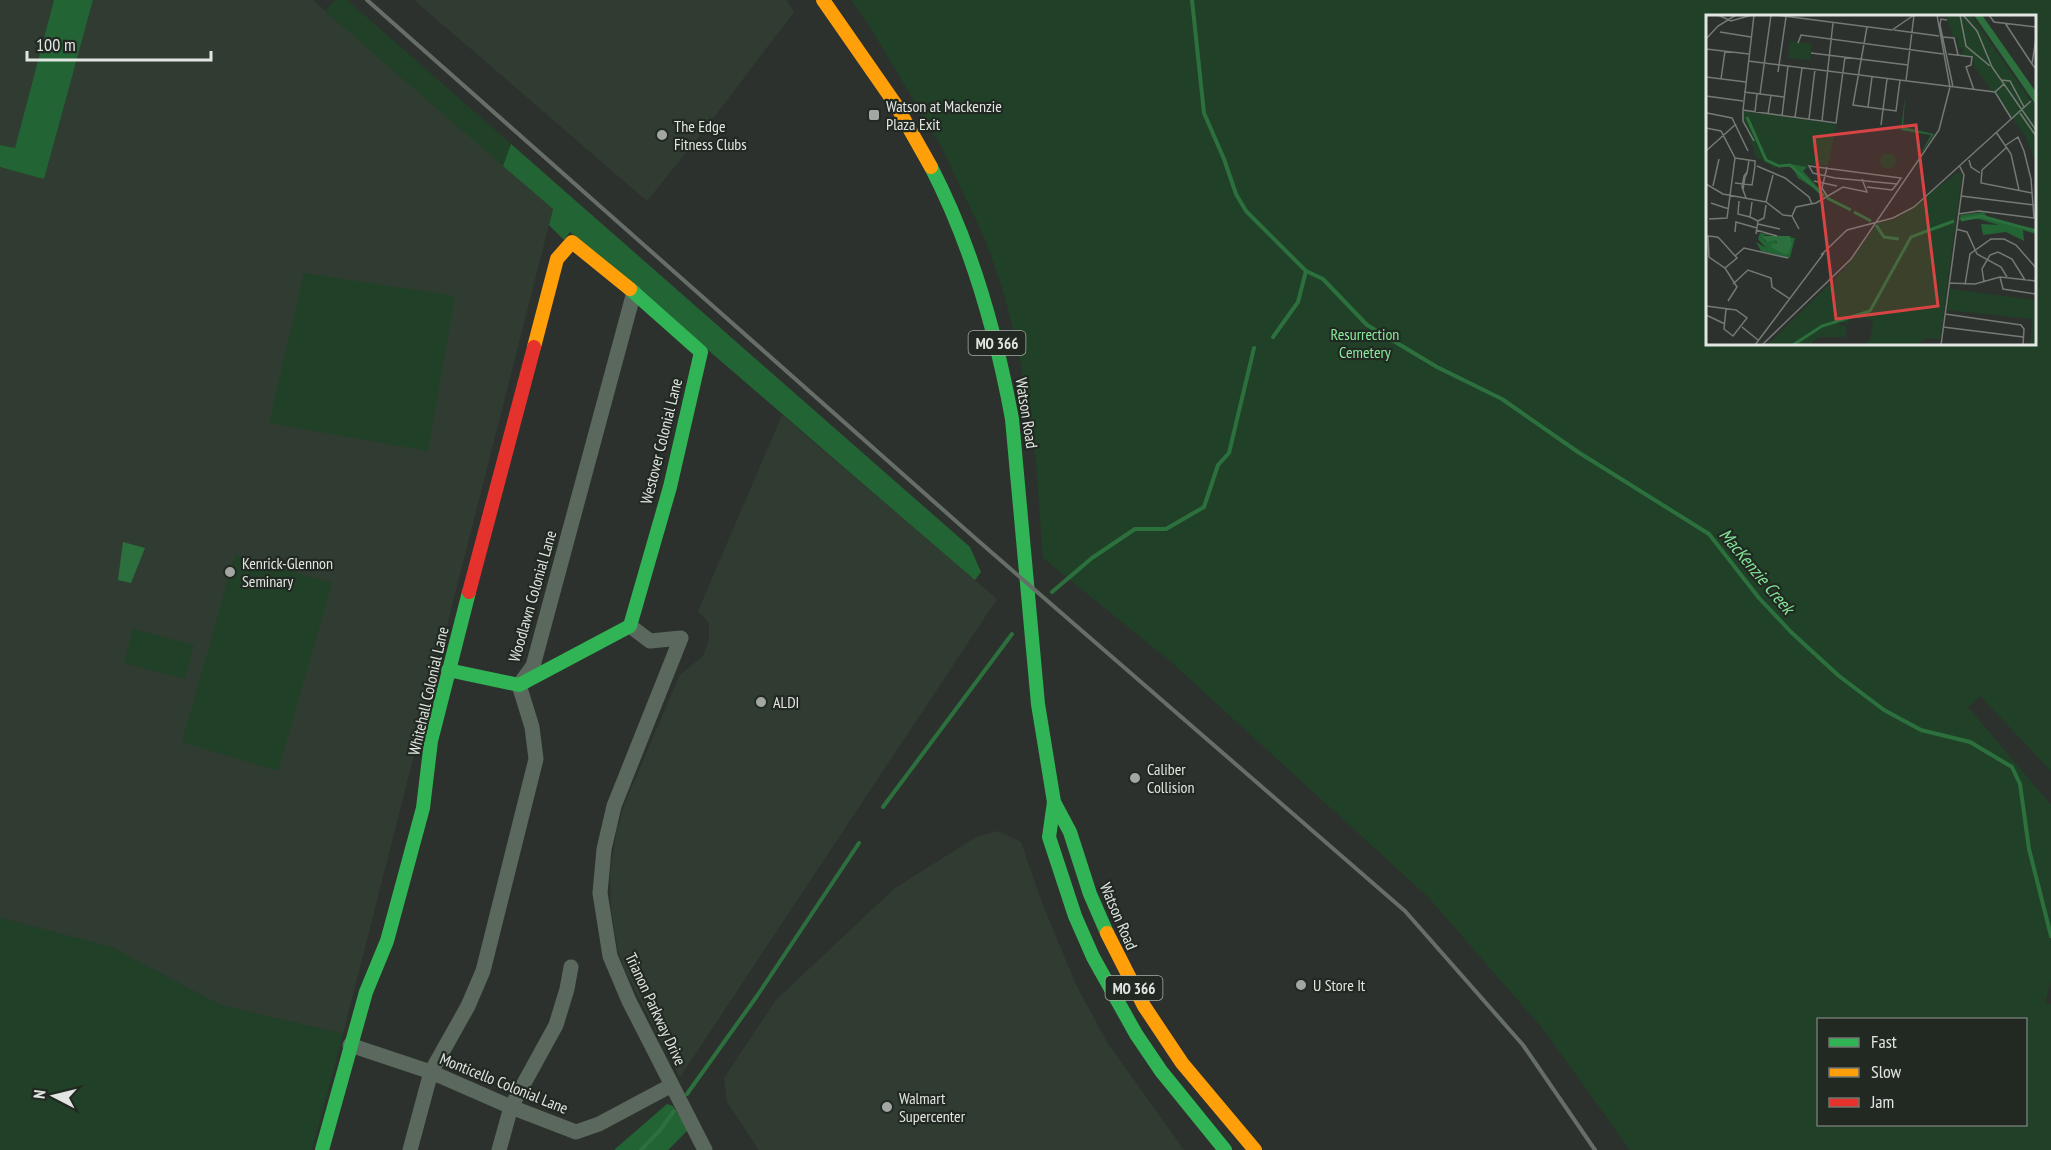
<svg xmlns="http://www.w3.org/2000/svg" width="2051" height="1150" font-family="'PT Sans Narrow',sans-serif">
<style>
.built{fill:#303c32}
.green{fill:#204127;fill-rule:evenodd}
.forest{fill:#236435}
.water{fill:#2c703d}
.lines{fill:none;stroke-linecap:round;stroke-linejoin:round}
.stream{stroke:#2c703d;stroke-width:4}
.street{stroke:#5a685d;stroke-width:15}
.fast{stroke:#30b455;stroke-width:14}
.slow{stroke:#ff9f0a;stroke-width:14}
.jam{stroke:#e5322d;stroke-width:14}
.rail{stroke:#666e68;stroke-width:4}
.poi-dot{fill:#a3a7a3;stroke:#222923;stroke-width:2}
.labels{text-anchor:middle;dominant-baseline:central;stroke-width:4.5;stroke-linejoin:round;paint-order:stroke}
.shield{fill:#222923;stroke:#a8ada9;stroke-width:1.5}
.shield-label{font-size:15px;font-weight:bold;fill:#e2e6e2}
.poi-label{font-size:16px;fill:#e2e6e2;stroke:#222923;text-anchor:start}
.park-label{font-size:16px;fill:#89eb9c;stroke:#222923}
.street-label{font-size:16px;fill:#e2e6e2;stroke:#222923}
.water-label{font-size:18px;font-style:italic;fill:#82e496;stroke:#222923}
.inset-river{fill:none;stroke:#2c703d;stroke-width:3}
.inset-road{fill:none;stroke:#757975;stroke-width:1.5}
.view{fill:#d84444;fill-opacity:0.15;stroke:#d84444;stroke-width:3}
.inset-edge{fill:none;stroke:#e2e6e2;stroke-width:3}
</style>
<rect width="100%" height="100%" fill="#2d312d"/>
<!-- built -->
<path class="built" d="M 0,0 L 54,0 L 15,149 L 0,145 Z
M 93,0 L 313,0 L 553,209 L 343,1034 L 220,1005 L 111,947 L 0,918 L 0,167 L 44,178 Z
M 414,0 L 786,0 L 794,12 L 705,129 L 647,201 Z
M 782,415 L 997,599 L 680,1077 L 625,971 L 618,951 L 611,909 L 610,872 L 617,829 L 625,803 L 672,693 L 680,675 L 703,656 L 709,639 L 709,623 L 698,611 Z
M 998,831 L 1021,842 L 1041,900 L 1076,985 L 1107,1042 L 1184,1150 L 759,1150 L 727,1102 L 724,1078 L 776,1000 L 895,888 L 976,837 Z"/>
<!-- green -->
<path class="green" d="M 335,0 L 347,0 L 511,144 L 503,166 L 325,11 Z
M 851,0 L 2051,0 L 2051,771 L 1980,696 L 1968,707 L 2051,805 L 2051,982 L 2045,1002 L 2051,1004 L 2051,1150 L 1630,1150 L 1543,1029 L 1429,898 L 1170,661 L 1043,558 L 1036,460 L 1018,347 L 1002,287 L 985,239 L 941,146 L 870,27 ZM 1708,16 L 2034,16 L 2034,344 L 1708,344 ZM 1818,1020 L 2026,1020 L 2026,1124 L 1818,1124 Z
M 304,273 L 455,296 L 428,451 L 269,423 Z
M 235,555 L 332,583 L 278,771 L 182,742 Z
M 133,629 L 194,645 L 185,679 L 124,663 Z
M 0,918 L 111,947 L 220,1005 L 343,1034 L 312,1150 L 0,1150 Z"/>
<!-- forest -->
<path class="forest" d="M 54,0 L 93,0 L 44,179 L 0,167 L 0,145 L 15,148 Z
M 511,144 L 970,547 L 981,572 L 975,580 C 839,464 706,347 570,232 L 564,240 L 549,225 L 553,209 L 503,166 Z
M 667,1104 L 673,1106 L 688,1130 L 668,1150 L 614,1150 Z"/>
<!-- water -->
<path class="water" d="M 123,542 L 145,548 L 131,583 L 118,580 Z"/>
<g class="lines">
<!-- stream -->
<path class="stream" d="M 1192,0 L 1204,113 L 1224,159 L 1236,194 L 1246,211 L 1306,271 L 1323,279 L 1367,325 L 1437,367 L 1502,399 L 1578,452 L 1709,534 L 1759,598 L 1792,633 L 1839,676 L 1884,710 L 1921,730 L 1970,742 L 2012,767 L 2020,784 L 2029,849 L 2051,936
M 1273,337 L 1298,302 L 1306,271
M 1052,592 L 1092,558 L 1135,529 L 1166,529 L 1204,507 L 1218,465 L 1229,453 L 1254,348
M 883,807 L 1012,634
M 687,1094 L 757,996 L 859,843
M 641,1150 L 661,1129 L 674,1111"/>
<!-- street -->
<path class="street" d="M 630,626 L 650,641 L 681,638 L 614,806 L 604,849 L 600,893 L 610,956 L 629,1001 L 705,1150
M 350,1045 L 431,1072 L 511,1107 L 576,1132 L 599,1124 L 672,1085
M 410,1150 L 431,1072 L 468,1006 L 483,971 L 536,759 L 532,727 L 519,685 L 533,666 L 634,292
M 499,1150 L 511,1107 L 556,1025 L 567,989 L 571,967"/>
<!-- fast -->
<path class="fast" d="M 931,167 C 972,246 996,332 1012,419 L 1038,704 L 1054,802 L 1070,832 L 1090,894 L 1107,933
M 448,670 L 519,685 L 630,626 L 670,487 L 701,352 L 630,289
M 1054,802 L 1049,837 L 1075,916 L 1093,957 L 1136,1034 L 1161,1071 L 1225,1150
M 322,1150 L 366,992 L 387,941 L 423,808 L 431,741 L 469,592"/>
<!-- slow -->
<path class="slow" d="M 823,0 L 896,105 L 931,167
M 534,347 L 557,259 L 572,242 L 630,289
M 1107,933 L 1144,1006 L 1182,1063 L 1255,1150"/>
<!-- jam -->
<path class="jam" d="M 469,592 L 534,347"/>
<!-- rail -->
<path class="rail" d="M 367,0 L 975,538 L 1405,911 L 1523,1045 L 1595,1150"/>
</g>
<!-- markers -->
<g class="poi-dot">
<rect x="868" y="109" width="12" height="12" rx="3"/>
<circle cx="662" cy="135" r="6"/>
<circle cx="230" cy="572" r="6"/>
<circle cx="761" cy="702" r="6"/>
<circle cx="1135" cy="778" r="6"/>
<circle cx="1301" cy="985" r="6"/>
<circle cx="887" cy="1107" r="6"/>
</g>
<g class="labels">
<!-- shield labels -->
<g class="shield">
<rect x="968.5" y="331" width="57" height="24" rx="4.5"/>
<rect x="1105.5" y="976" width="57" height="24" rx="4.5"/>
</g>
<g class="shield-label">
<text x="997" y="343">MO 366</text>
<text x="1134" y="988">MO 366</text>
</g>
<!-- poi labels -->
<g class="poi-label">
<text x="886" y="106">Watson at Mackenzie<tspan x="886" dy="18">Plaza Exit</tspan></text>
<text x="674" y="126">The Edge<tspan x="674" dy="18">Fitness Clubs</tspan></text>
<text x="242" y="563">Kenrick-Glennon<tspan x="242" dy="18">Seminary</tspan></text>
<text x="773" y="702">ALDI</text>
<text x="1147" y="769">Caliber<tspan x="1147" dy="18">Collision</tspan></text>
<text x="1313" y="985">U Store It</text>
<text x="899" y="1098">Walmart<tspan x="899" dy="18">Supercenter</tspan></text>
</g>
<!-- park labels -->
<g class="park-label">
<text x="1365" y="334">Resurrection<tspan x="1365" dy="18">Cemetery</tspan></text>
</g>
<!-- street labels -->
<g class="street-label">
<text transform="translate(1027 413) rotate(81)">Watson Road</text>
<text transform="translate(661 441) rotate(-76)">Westover Colonial Lane</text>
<text transform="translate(532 596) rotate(-74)">Woodlawn Colonial Lane</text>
<text transform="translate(428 691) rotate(-77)">Whitehall Colonial Lane</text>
<text transform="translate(1119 916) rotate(67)">Watson Road</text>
<text transform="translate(656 1009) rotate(65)">Trianon Parkway Drive</text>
<text transform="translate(504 1083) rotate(22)">Monticello Colonial Lane</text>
</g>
<!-- water labels -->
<g class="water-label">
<text transform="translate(1757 571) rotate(50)">MacKenzie Creek</text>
</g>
</g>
<!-- overview -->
<g transform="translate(1706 15)">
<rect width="330" height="330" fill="#2d312d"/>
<path d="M 243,0 L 265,0 L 326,88 L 330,85 L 330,149 L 320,122 L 267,50 L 268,42 L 256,40 L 257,33 L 251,32 L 252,23 L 247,22 L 241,4 ZM 84,26 L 106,29 L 104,45 L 82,43 ZM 35,96 L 130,109 L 122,151 L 104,149 L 100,154 L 85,149 L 69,153 L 50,142 ZM174 146a8 8 0 1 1 16 0a8 8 0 1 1-16 0ZM 251,158 L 256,160 L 234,324 L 218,324 L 211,330 L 158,330 L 164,325 L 167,305 L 160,304 L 169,292 L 157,304 L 144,302 L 142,309 L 125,305 L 141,312 L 139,322 L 112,322 L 104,330 L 61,330 L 136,257 L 172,208 L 190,204 ZM 244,274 L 328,285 L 330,330 L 324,330 L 326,304 L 241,295 Z" fill="#204127"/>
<path d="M 199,82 L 197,112 L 228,119 L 214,140 L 225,120 L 195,115 ZM 85,149 L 101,152 L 97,156 L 120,181 L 92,163 ZM 278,197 L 282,204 L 330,214 L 330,219 L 317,215 L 318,226 L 300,217 L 277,220 L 275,209 L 293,210 L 273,204 L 253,205 L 255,200 ZM 54,218 L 89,223 L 84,243 L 55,236 L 50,227 L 60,233 L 52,224 ZM 58,220 L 79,221 L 80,239 L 65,228 L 71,230 L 70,225 L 59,226 Z" fill="#236435" fill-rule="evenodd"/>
<path d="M 268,0 L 276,0 L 330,77 L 330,90 ZM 56,221 L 84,221 L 86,229 L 82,239 L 77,239 L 65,232 L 66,228 L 71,229 L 70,225 L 61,227 Z" fill="#2c703d"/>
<path class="inset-river" d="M 41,102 L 60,145 L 73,151 L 84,150 L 118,181M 121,183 L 145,195M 148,197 L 165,206M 255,205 L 275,201 L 330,216M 170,210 L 178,222 L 193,224M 87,330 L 116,311 L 164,296 L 205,222 L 248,206"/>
<path class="inset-road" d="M 12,0 L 25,6 L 46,0M 48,0 L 37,95 L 130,108 L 139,42M 70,0 L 186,15 L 208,0M 254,0 L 260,31 L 284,51M 257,0 L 271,16 L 286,52 L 330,115M 283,0 L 288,7 L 330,12M 241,5 L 235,4 L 234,10 L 247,72M 299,8 L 326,49M 161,12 L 147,90 L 190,96 L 194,65M 188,15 L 233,21M 14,17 L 45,22M 237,22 L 248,23 L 252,40M 330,23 L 326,49 L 330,54M 0,24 L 12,11 L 30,0M 92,28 L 95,20 L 237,39M 0,34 L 43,39M 105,38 L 202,50M 242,39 L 267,42M 266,42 L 265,50 L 260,52 L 268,75M 42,46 L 289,77M 72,57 L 80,2M 0,62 L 40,67M 15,64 L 19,36M 295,65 L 304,66 L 318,92M 200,66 L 208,0M 298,69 L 289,77 L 305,103M 38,77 L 78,82M 54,79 L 65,0M 0,81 L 37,86M 162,92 L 166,62M 37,95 L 37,106 L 48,126M 49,97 L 51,79M 1,98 L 26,103 L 42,136M 314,98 L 330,121M 62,99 L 65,80M 76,101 L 82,51M 89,102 L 96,53M 103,104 L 109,54M 116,106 L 127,8M 175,110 L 181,64M 0,113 L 15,116 L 29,143 L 21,203 L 3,204M 290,117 L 305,139 L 313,175M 301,132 L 276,155 L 275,168 L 326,178M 0,136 L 30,109M 263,145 L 265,152 L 274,158M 51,151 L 79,163 L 103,182 L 106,189M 121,152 L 116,173 L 121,181M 41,157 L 38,161 L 36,172 L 40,183 L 37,175 L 39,162 L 41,158 L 43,145M 108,166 L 131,171M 29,168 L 46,170 L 49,151 L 49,146 L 29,143M 0,169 L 17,179 L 60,187 L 77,200 L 86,201M 7,171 L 13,144M 161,172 L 186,175 L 191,169 L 195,163 L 103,151 L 107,158 L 129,163 L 191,169M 255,181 L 328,190M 33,186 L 32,199 L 44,202M 46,187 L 44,202 L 52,206 L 50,219M 60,187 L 67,160M 5,188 L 23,194M 252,199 L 273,196 L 328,203 L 325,164 L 318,136 L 312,122 L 300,130M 52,206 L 58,203 L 60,190M 52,209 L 74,214M 93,214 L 86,201 L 90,192 L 110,188 L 137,172 L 161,177 L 156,164M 250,214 L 261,217 L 271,239 L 295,252 L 301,262M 50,215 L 71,221M 29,217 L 30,207 L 51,213M 0,220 L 2,221 L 11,222 L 13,223 L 31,243 L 19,253 L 3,242 L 2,221M 115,240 L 141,215 L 187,203 L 208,192 L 325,86M 29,241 L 38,233 L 82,243M 19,253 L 31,272 L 22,286M 294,262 L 297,274 L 330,279M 278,267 L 276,254 L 284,240 L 292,237 L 306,244 L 319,265M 243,268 L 269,269 L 294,262 L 330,266M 27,269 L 42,255 L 65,263 L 66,272 L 84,284M 259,270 L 264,239 L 285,224 L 298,224 L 310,230 L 330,253M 0,291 L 30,295 L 41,303 L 27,321 L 18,314 L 20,294M 239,299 L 315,310 L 318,314 L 317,330M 0,300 L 19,309M 36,312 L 52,325M 237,312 L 317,322M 49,330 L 118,238M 56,330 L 145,244 L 233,115 L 244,72 L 231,0M 235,330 L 258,160 L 253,150"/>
<path class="view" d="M 210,110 L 232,291 L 130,304 L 108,122 Z"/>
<rect width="330" height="330" class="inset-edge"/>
</g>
<!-- legend -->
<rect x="1817" y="1018" width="210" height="108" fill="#222923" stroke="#6f756f" stroke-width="1.5"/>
<rect x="1829" y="1038" width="30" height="9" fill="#30b455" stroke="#6f756f" stroke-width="1.5"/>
<text x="1871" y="1048" font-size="18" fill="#e2e6e2">Fast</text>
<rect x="1829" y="1068" width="30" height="9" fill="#ff9f0a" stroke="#6f756f" stroke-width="1.5"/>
<text x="1871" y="1078" font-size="18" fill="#e2e6e2">Slow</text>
<rect x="1829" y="1098" width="30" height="9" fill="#e5322d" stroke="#6f756f" stroke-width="1.5"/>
<text x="1871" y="1108" font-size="18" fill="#e2e6e2">Jam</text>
<!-- north arrow -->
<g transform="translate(54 1096) rotate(277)" stroke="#222923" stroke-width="4.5" paint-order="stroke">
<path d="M0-4.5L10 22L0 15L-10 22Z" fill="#e2e6e2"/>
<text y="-9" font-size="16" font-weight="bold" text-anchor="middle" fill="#e2e6e2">N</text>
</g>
<!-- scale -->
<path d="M27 51v9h184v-9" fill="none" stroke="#e2e6e2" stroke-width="3"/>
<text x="36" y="51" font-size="18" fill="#e2e6e2" stroke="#222923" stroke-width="4.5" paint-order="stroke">100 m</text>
</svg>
